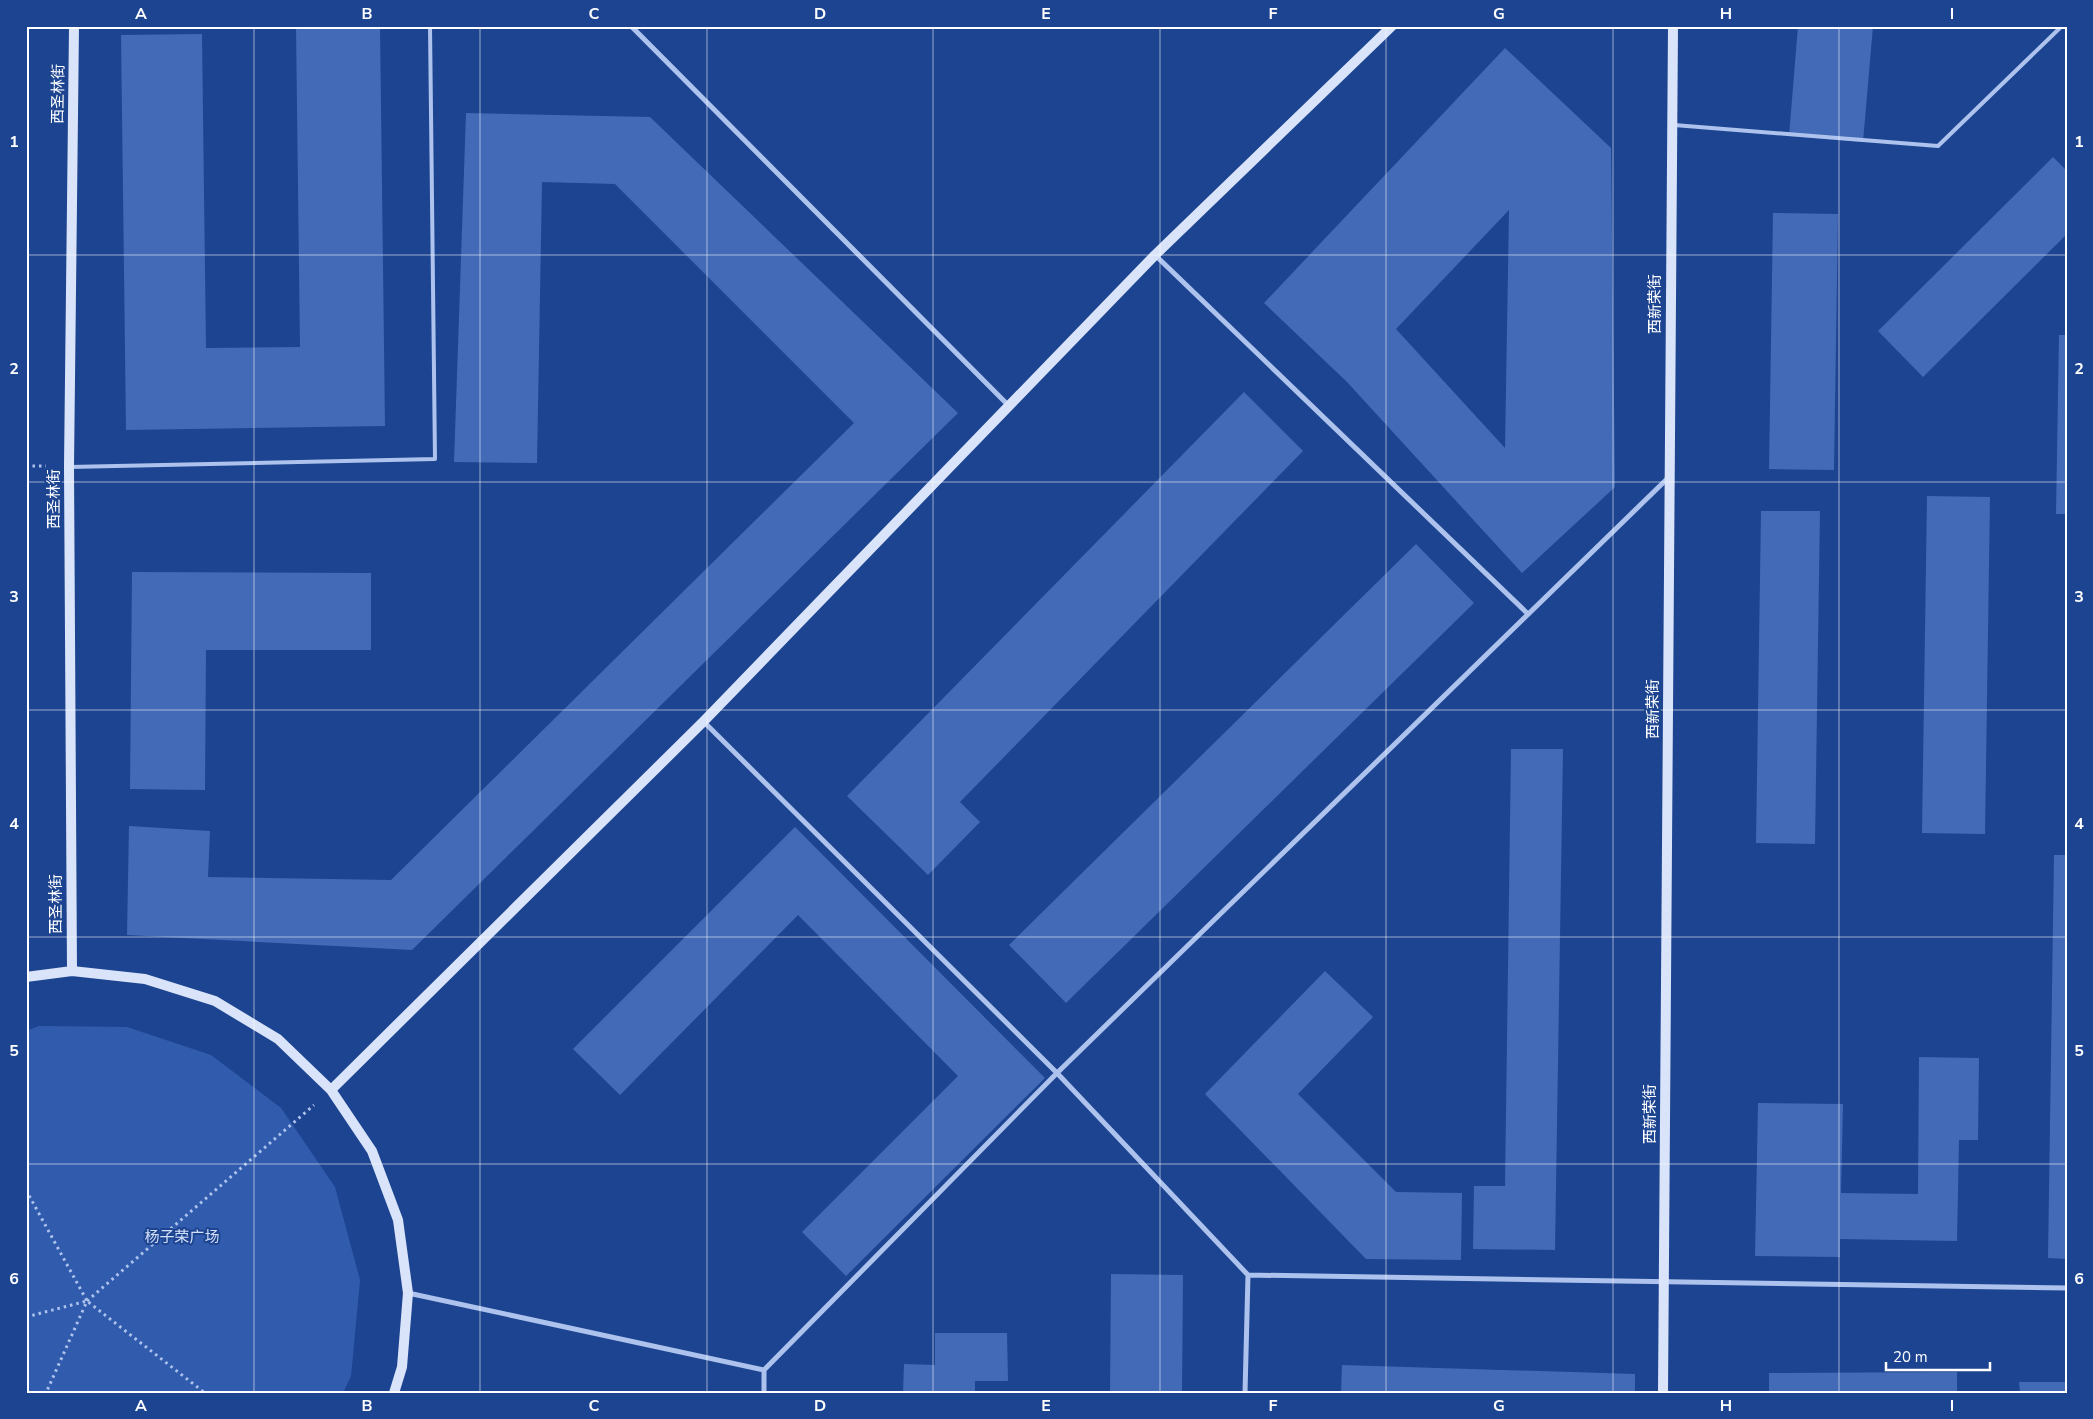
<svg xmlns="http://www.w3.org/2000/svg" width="2093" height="1419" font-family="'Nunito Sans','Noto Sans SC',sans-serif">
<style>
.green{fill:#315cae}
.building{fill:#426ab6;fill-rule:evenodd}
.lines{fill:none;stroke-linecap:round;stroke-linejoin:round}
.path{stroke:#adc3ee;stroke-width:3;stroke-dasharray:2.5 4;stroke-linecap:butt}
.lane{stroke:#adc3ee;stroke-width:4}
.street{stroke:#adc3ee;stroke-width:5}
.secondary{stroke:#d9e4fa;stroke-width:10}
.grid{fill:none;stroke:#fff;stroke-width:1;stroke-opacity:0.55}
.labels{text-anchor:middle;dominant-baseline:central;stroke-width:4;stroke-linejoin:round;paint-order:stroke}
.street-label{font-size:15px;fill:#fff;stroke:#1d4490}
.park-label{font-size:15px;fill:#d3e0fa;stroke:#1d4490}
.neatline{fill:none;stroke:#fff;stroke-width:2}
.grid-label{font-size:16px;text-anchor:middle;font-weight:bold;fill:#fff}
</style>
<rect width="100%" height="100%" fill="#1d4490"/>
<!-- green -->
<path class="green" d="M 39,1026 L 127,1027 L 211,1055 L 281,1108 L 335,1187 L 360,1280 L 351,1376 L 343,1393 L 26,1393 L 26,1031 Z"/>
<!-- building -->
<path class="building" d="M 296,26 L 380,26 L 385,426 L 126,430 L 121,35 L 202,34 L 206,348 L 300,347 Z
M 1798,26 L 1873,26 L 1863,142 L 1789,136 Z
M 1505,48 L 1611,148 L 1615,487 L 1522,573 L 1347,382 L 1264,303 ZM 1509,210 L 1505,448 L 1396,329 Z
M 466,113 L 650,117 L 958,413 L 412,950 L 127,935 L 129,826 L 210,831 L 208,877 L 391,880 L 854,423 L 615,184 L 542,182 L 537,463 L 454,462 Z
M 2053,157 L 2067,171 L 2067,234 L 1923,377 L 1878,331 Z
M 1773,213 L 1838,214 L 1834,470 L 1769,469 Z
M 2059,335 L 2067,335 L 2067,514 L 2056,514 Z
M 1244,392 L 1303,451 L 960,802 L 980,822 L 928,875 L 847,796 Z
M 1927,496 L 1990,497 L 1985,834 L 1922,833 Z
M 1761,511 L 1820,511 L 1815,844 L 1756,843 Z
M 1416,544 L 1474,603 L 1066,1003 L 1009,945 Z
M 132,572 L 371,573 L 371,650 L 206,650 L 205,790 L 130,789 Z
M 1511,749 L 1563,749 L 1555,1250 L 1473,1249 L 1474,1186 L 1505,1186 Z
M 795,827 L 1045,1078 L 846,1276 L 802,1232 L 958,1076 L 798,915 L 620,1095 L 573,1049 Z
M 2054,855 L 2067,855 L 2067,1259 L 2048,1258 Z
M 1325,971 L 1373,1017 L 1298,1094 L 1396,1192 L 1462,1193 L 1461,1260 L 1366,1259 L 1205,1094 Z
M 1919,1057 L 1979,1058 L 1978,1140 L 1959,1140 L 1957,1241 L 1840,1239 L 1840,1257 L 1755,1256 L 1758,1103 L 1843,1104 L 1841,1193 L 1918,1194 Z
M 1111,1274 L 1183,1275 L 1182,1393 L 1110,1393 Z
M 935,1333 L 1007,1333 L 1008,1381 L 975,1381 L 975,1393 L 903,1393 L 904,1364 L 935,1365 Z
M 1342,1365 L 1635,1374 L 1635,1393 L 1341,1393 Z
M 1957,1372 L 1957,1393 L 1769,1393 L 1769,1373 Z
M 2019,1382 L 2067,1382 L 2067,1393 L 2020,1393 Z"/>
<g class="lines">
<!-- path -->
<path class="path" d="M 26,466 L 46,466
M 26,1190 L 87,1301 L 46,1393
M 87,1301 L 314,1105
M 26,1317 L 87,1301 L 205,1393"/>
<!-- lane -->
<path class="lane" d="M 1674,125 L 1938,146 L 2062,26
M 69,467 L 435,459 L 430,26"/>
<!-- street -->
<path class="street" d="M 631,26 L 1009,406
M 1155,255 L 1528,614
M 704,722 L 1057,1073 L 1248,1275 L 1245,1393
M 1248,1275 L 2067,1288
M 408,1293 L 764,1370 L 1057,1073 L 1668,478
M 764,1370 L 764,1393"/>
<!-- secondary -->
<path class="secondary" d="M 72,971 L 69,467 L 74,26
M 26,977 L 72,971 L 145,979 L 215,1001 L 278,1039 L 331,1090 L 372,1151 L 398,1220 L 408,1293 L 402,1367 L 394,1393
M 331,1090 L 703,722 L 1155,255 L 1392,26
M 1663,1393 L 1673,26"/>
</g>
<!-- grid -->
<path class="grid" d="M 254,26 L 254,1393M 480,26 L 480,1393M 707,26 L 707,1393M 933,26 L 933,1393M 1160,26 L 1160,1393M 1386,26 L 1386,1393M 1613,26 L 1613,1393M 1839,26 L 1839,1393M 26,255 L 2067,255M 26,482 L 2067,482M 26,710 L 2067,710M 26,937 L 2067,937M 26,1164 L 2067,1164"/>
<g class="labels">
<!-- street labels -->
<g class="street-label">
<text transform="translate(58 94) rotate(-89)">西圣林街</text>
<text transform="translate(1655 304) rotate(-90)">西新荣街</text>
<text transform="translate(54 499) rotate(-90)">西圣林街</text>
<text transform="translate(1653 709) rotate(-90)">西新荣街</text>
<text transform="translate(56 904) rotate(-90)">西圣林街</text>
<text transform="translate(1650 1114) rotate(-90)">西新荣街</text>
</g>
<!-- park labels -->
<g class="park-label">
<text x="182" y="1237">杨子荣广场</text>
</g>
</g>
<!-- border -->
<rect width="2093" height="1419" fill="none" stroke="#1d4490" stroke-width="55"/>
<!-- scale -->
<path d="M1886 1362v8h104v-8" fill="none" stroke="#ffffff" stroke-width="2.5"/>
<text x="1893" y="1362" font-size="15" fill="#ffffff" stroke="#1d4490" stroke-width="4" paint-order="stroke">20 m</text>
<rect x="28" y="28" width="2038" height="1364" class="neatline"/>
<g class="grid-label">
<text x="141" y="19">A</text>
<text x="367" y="19">B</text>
<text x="594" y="19">C</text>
<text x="820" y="19">D</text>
<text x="1046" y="19">E</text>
<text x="1273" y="19">F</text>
<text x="1499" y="19">G</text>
<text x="1726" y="19">H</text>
<text x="1952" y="19">I</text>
<text x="14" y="147">1</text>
<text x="2079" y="147">1</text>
<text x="14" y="374">2</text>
<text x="2079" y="374">2</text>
<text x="14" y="602">3</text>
<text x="2079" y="602">3</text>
<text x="14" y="829">4</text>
<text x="2079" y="829">4</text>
<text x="14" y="1056">5</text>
<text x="2079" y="1056">5</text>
<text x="14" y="1284">6</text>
<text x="2079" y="1284">6</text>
<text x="141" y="1411">A</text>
<text x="367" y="1411">B</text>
<text x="594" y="1411">C</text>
<text x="820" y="1411">D</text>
<text x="1046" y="1411">E</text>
<text x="1273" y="1411">F</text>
<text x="1499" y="1411">G</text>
<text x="1726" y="1411">H</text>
<text x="1952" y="1411">I</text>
</g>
</svg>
